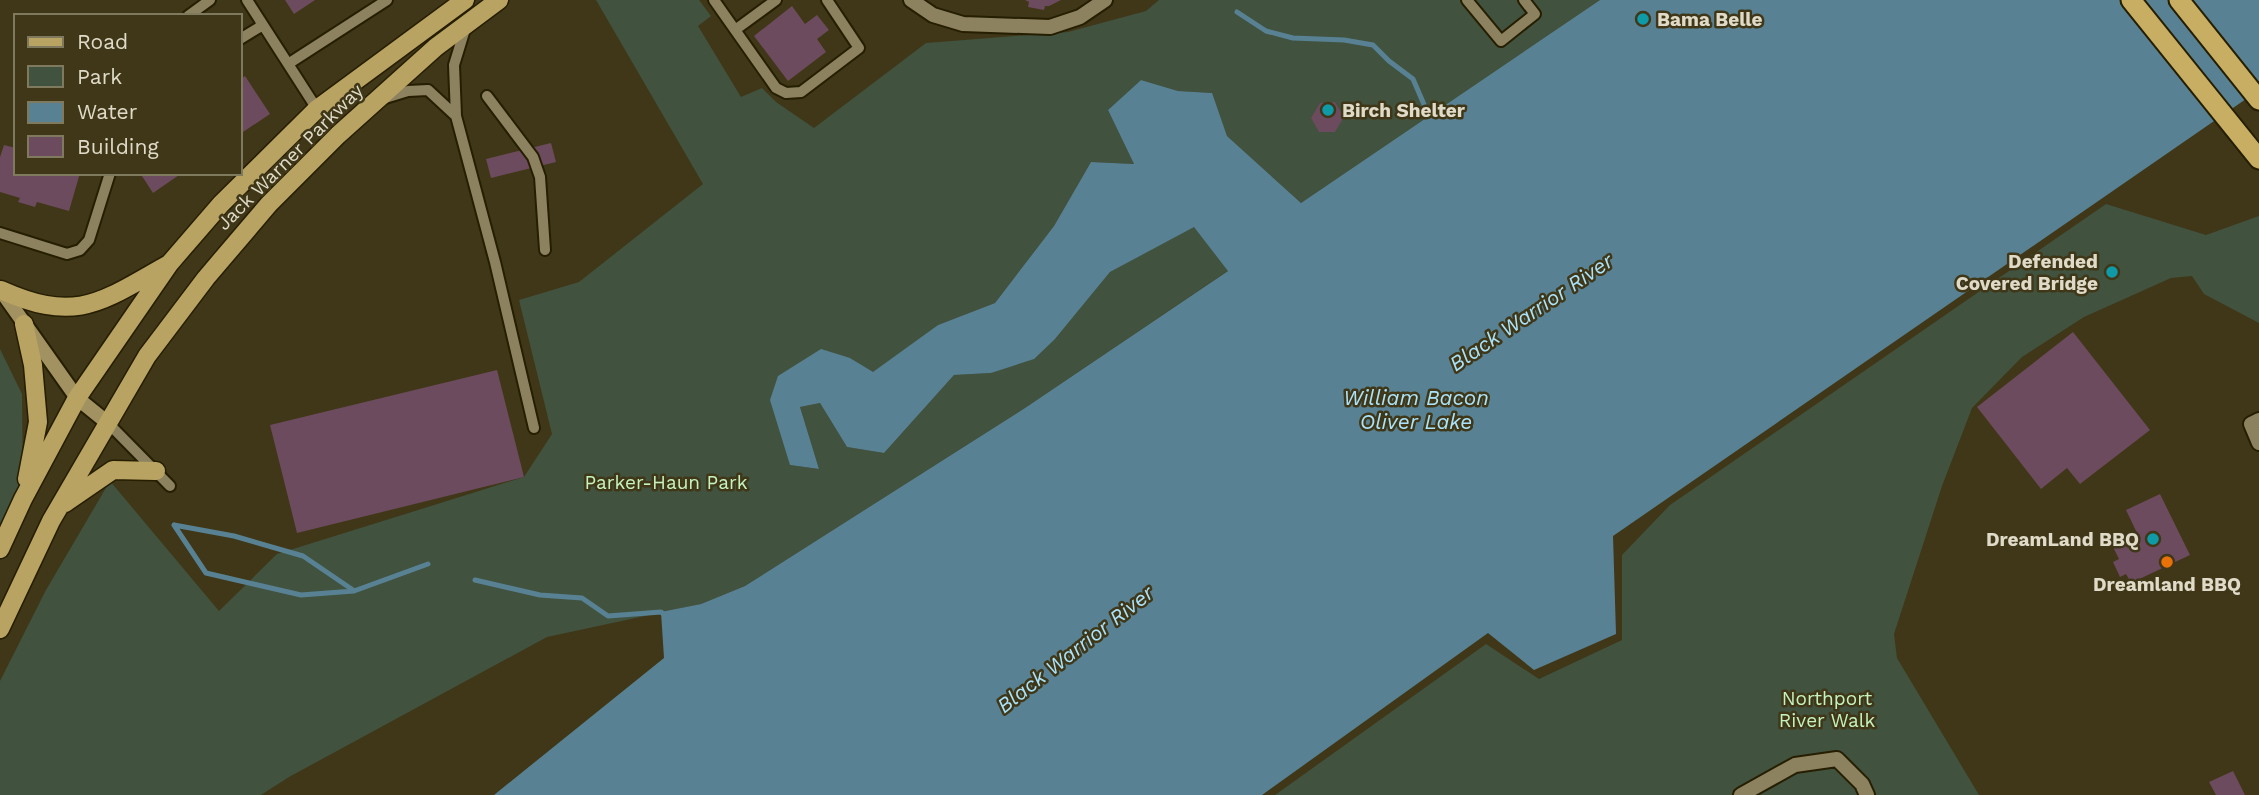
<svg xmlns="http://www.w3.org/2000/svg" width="2259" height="795" font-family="'Work Sans',sans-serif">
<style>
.green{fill:#41523f}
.water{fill:#588294}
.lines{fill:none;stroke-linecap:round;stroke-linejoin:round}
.stream{stroke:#588294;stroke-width:5}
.building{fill:#6b4b5d}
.service-casing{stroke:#261e00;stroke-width:14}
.minor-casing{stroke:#261e00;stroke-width:18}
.secondary-casing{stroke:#261e00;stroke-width:18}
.primary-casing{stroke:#261e00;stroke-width:21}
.trunk-casing{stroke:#261e00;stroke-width:23}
.service{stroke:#8c8260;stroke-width:10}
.minor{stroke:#8c8260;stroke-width:14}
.secondary{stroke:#a29261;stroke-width:14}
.primary{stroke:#b9a362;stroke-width:18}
.trunk{stroke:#c8ae62;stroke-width:19}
.culture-dot{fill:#0f9aa8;stroke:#3f3717;stroke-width:2.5}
.food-dot{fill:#e8710a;stroke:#3f3717;stroke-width:2.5}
.labels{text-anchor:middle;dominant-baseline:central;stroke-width:5;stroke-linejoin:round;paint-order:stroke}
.poi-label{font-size:19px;font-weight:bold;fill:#e0dbc9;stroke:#3f3717;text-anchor:start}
.street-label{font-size:19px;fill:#e0dbc9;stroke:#3f3717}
.park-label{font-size:19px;fill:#c5f3bf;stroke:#3f3717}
.water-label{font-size:21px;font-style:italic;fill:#aae3fb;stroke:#3f3717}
</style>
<rect width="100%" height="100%" fill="#3f3717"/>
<!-- green -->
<path class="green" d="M 596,0 L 699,0 L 711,16 L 698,26 L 741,97 L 762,88 L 776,102 L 814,128 L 926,43 L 1068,32 L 1146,11 L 1159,0 L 1600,0 L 1301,203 L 1227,136 L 1211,93 L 1178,91 L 1141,80 L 1108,110 L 1134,164 L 1091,162 L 1054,226 L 995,303 L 938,325 L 873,373 L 850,358 L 778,376 L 790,465 L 819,469 L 800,407 L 820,403 L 847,447 L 884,453 L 954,375 L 991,373 L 1055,339 L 1110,272 L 1194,226 L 1229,270 L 1025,408 L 745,586 L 701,604 L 547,637 L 289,777 L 261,795 L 0,795 L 0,681 L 46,590 L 110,481 L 219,611 L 277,554 L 524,477 L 552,434 L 519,300 L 579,282 L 703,184 Z
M 2106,204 L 2206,235 L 2259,216 L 2259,323 L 2204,294 L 2192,276 L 2171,278 L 2084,317 L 2022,357 L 1972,408 L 1942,486 L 1894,634 L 1897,658 L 1979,795 L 1275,795 L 1486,644 L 1539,679 L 1622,640 L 1622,555 L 1670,505 Z
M 0,349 L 22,394 L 23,499 L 0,549 Z"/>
<!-- water -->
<path class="water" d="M 1600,0 L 2259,0 L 2259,90 L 1613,536 L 1616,634 L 1534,670 L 1488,633 L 1262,795 L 494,795 L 664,658 L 661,612 L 701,604 L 745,586 L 1025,408 L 1228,271 L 1194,227 L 1110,272 L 1055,339 L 1034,359 L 991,373 L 954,375 L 884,453 L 847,447 L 820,403 L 800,407 L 819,469 L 790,465 L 770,400 L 778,376 L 821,349 L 850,358 L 873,372 L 938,325 L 995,303 L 1054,226 L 1091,162 L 1134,164 L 1108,110 L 1141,80 L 1178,91 L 1212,93 L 1227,136 L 1301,203 Z"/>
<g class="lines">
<!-- stream -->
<path class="stream" d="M 1237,12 L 1266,31 L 1293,38 L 1344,40 L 1373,45 L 1389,61 L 1413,79 L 1429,116
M 174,525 L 206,573 L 301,595 L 354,591 L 428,564
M 174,525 L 234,536 L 303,556 L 353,590
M 475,580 L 540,595 L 582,598 L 608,616 L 661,612 L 666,616"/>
</g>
<!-- building -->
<path class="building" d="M 285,0 L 315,0 L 294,14 Z
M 1025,0 L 1061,0 L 1049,6 L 1045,6 L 1044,10 L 1028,7 L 1029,2 Z
M 792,6 L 805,24 L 817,15 L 829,30 L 817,39 L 826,52 L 788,81 L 754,36 Z
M 245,76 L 270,114 L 240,134 L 240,80 Z
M 1335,102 L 1344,117 L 1335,132 L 1319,132 L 1311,118 L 1320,103 Z
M 551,143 L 556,162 L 491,178 L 486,159 Z
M 4,145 L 16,148 L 16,173 L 80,173 L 69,211 L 37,202 L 35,207 L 18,202 L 20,198 L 0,192 L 0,157 Z
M 140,173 L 182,173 L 153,193 Z
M 2073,332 L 2150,430 L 2080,484 L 2067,468 L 2041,489 L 1977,407 Z
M 497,370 L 524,477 L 297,533 L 270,425 Z
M 2160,494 L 2190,555 L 2131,583 L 2126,574 L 2120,577 L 2113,562 L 2119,559 L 2112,545 L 2137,533 L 2126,510 Z
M 2233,771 L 2245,795 L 2216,795 L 2209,782 Z"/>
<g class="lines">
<defs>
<path id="service" d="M 247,0 L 317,109
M 714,0 L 776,88 L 786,93 L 801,92 L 859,48 L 827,0
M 1467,0 L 1501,41 L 1535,14 L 1524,0
M 188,16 L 210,0
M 466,26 L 454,65 L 456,116 L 495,262 L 534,428
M 735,30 L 776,0
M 240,39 L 263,25
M 288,64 L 387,0
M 487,96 L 533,157 L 540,177 L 545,250
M 382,99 L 408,91 L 428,90 L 456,116
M 0,233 L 67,254 L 80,250 L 89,240 L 110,173
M 109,424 L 170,486"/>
<path id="minor" d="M 911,0 L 933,15 L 963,24 L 1050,27 L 1080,17 L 1105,0
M 2259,420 L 2251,424 L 2259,443
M 1741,795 L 1795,765 L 1837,759 L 1862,784 L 1867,795"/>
<path id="secondary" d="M 0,289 L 77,398 L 109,424"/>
<path id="primary" d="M 1,290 C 77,324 101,302 167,265
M 24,324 L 33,365 L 38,422 L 27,479
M 65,503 L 113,470 L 156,471
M 0,549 L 23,499 L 77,398 L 170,263 L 221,204 L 317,109 L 465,0
M 0,629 L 51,521 L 147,356 L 206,278 L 269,204 L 338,135 L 436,47 L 499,0"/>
<path id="trunk" d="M 2131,0 L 2259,159
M 2179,0 L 2259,100"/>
</defs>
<!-- service casing -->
<use href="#service" class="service-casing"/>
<!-- minor casing -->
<use href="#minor" class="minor-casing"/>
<!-- secondary casing -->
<use href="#secondary" class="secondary-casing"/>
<!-- primary casing -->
<use href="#primary" class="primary-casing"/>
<!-- trunk casing -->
<use href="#trunk" class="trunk-casing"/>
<!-- service -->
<use href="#service" class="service"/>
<!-- minor -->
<use href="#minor" class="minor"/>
<!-- secondary -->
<use href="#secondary" class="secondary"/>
<!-- primary -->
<use href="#primary" class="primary"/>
<!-- trunk -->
<use href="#trunk" class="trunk"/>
</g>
<!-- markers -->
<g class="culture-dot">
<circle cx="1643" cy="19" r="7"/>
<circle cx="1328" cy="110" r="7"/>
<circle cx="2112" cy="272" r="7"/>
<circle cx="2153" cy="539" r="7"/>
</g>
<circle class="food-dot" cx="2167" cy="562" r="7"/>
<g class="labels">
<!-- poi labels -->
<g class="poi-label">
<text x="1657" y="19">Bama Belle</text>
<text x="1342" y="110">Birch Shelter</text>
<text x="2098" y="261" text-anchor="end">Defended<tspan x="2098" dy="22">Covered Bridge</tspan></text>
<text x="2139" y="539" text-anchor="end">DreamLand BBQ</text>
<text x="2167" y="584" text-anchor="middle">Dreamland BBQ</text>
</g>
<!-- street labels -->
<g class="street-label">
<text transform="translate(290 157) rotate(-45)">Jack Warner Parkway</text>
</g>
<!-- park labels -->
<g class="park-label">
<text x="666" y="482">Parker-Haun Park</text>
<text x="1827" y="698">Northport<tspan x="1827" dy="22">River Walk</tspan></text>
</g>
<!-- water labels -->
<g class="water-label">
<text transform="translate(1531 312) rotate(-34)">Black Warrior River</text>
<text x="1416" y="397">William Bacon<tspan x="1416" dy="24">Oliver Lake</tspan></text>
<text transform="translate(1075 649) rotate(-38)">Black Warrior River</text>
</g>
</g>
<!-- legend -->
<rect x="14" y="14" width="228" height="161" fill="#3f3717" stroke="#7f795e" stroke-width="2"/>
<rect x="28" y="37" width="35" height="10" fill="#b9a362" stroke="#7f795e" stroke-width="2"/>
<text x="77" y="49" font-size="21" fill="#e0dbc9">Road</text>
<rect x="28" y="66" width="35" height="21" fill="#41523f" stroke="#7f795e" stroke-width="2"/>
<text x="77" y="84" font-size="21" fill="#e0dbc9">Park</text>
<rect x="28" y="102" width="35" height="21" fill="#588294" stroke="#7f795e" stroke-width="2"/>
<text x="77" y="119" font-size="21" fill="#e0dbc9">Water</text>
<rect x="28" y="136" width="35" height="21" fill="#6b4b5d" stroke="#7f795e" stroke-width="2"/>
<text x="77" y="154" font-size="21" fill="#e0dbc9">Building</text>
</svg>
